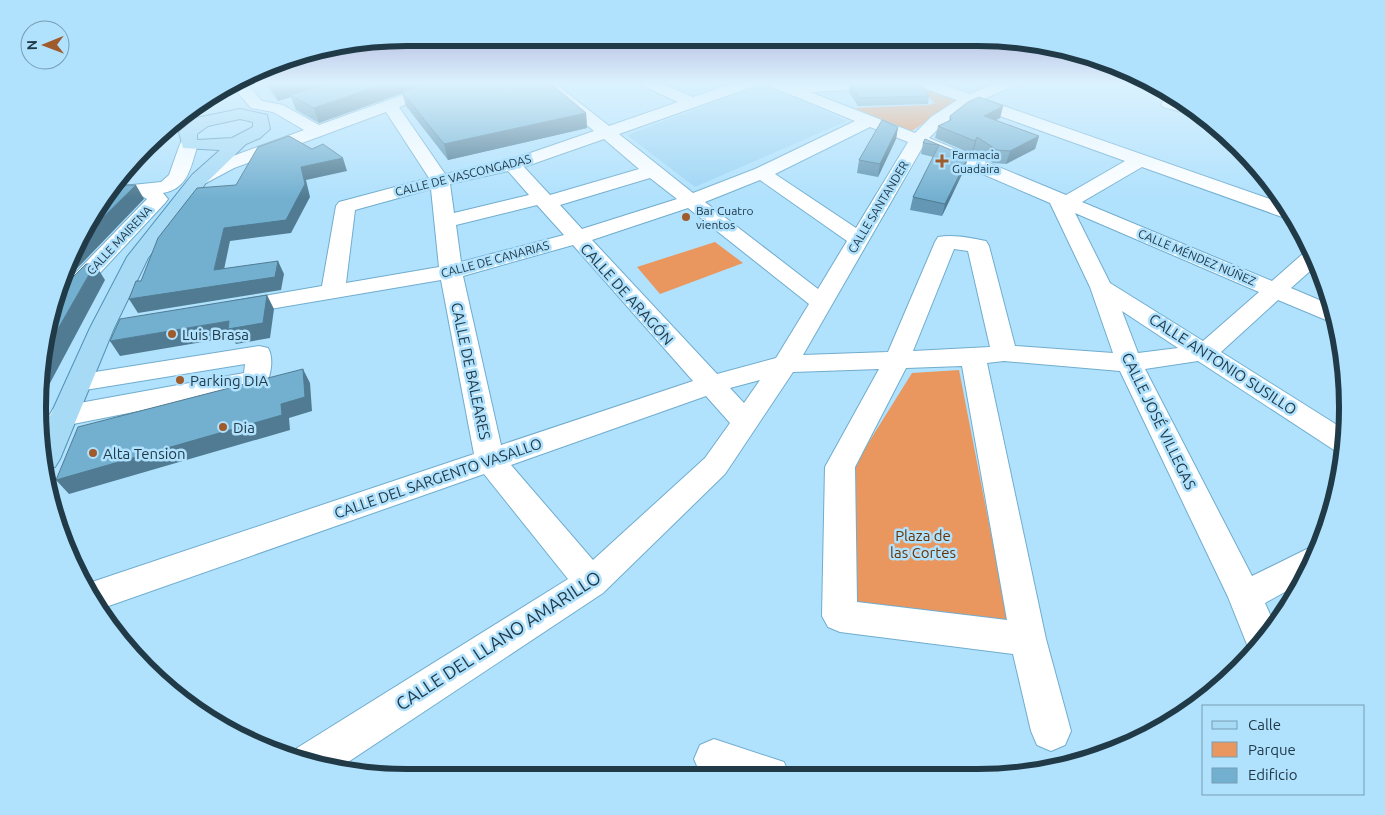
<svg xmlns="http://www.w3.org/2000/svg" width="1385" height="815" font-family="Ubuntu,sans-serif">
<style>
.built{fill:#9ed5f4}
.green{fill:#ea965f}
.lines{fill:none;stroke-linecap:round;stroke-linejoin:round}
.minor-casing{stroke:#70adce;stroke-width:2}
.major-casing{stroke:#5292b5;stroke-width:2}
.minor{fill:#fff;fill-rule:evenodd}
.major{fill:#a7daf5;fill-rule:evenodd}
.wall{fill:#6397b3}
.shaded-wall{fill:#507b92}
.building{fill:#73b0d0;stroke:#507b92}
.poi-dot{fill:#9f5b2c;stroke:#b0e1fd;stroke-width:2}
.labels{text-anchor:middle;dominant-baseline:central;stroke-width:5;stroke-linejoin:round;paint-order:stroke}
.far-poi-label{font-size:12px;fill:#213a48;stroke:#b0e1fd;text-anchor:start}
.far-street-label{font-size:12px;fill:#213a48;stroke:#b0e1fd}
.street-label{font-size:15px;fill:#213a48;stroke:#b0e1fd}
.poi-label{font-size:15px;fill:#213a48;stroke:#b0e1fd;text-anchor:start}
.park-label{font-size:15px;fill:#693203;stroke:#b0e1fd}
.near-street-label{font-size:18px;fill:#213a48;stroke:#b0e1fd}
.rim{fill:none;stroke:#213a48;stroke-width:6}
</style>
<rect width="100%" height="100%" fill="#b0e1fd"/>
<!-- built -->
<path class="built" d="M 763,84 L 847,121 L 695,187 L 627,135 Z"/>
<!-- green -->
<path class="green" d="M 929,87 L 961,99 L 910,132 L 855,108 L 928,105 L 935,103 L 920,88 Z
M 715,242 L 743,263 L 660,294 L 637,267 Z
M 959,370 L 1008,621 L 854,606 L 852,479 L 857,461 L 912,373 Z"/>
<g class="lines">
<defs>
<path id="minor" d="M 238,84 L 247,84 L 262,101 L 283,105 L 319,125 L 433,84 L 455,84 L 452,87 L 399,107 L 445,174 L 507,161 L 594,131 L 539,84 L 556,84 L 609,126 L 678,102 L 645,87 L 642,84 L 663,84 L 693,97 L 732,84 L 755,84 L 752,87 L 619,134 L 693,193 L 755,169 L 855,121 L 772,87 L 769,84 L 876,84 L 868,89 L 810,92 L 915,133 L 931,117 L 957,100 L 921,87 L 918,84 L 941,84 L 970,94 L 993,84 L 1014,84 L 1011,87 L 984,99 L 1287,205 L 1294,219 L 1285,218 L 1142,167 L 1082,202 L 1272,281 L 1306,251 L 1311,250 L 1318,264 L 1291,288 L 1331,305 L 1336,322 L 1326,320 L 1278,300 L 1221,352 L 1345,430 L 1343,453 L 1334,450 L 1198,361 L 1145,369 L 1252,576 L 1313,546 L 1319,549 L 1301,583 L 1265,603 L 1275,626 L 1253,653 L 1250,652 L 1228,597 L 1120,371 L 1004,361 L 987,363 L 1046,639 L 1071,731 L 1065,745 L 1051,751 L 1037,745 L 1031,731 L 1013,654 L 840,632 L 828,627 L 822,616 L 825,467 L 879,369 L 793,372 L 725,474 L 603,593 L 339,768 L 292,759 L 297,748 L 568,579 L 484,474 L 100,609 L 86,584 L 474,454 L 441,280 L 235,315 L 227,313 L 223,308 L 227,303 L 235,301 L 322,286 L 336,206 L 339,202 L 429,178 L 386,112 L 234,168 L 206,183 L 192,183 L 190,179 L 192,175 L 222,160 L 304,130 L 273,112 L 251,108 L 233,87 ZM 972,106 L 1125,161 L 1066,195 L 929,138 L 943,124 ZM 870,127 L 908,142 L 856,228 L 775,174 ZM 604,139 L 639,169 L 550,195 L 524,167 ZM 922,148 L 1050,203 L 1090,287 L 1113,353 L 1015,346 L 989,246 L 986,241 C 971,238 953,234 938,237 L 935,242 L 888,352 L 803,355 ZM 508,171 L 529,195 L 454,213 L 450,184 ZM 650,178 L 677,199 L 582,229 L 560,205 ZM 760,180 L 847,241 L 818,289 L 705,202 ZM 431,189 L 439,267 L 346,283 L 355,210 ZM 537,205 L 564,235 L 461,262 L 456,225 ZM 688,208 L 809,304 L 776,358 L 717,374 L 592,240 ZM 1075,213 L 1259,292 L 1203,341 L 1110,283 ZM 573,245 L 693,381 L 501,445 L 463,276 ZM 954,249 L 968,251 L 990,347 L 913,351 ZM 1122,311 L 1178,348 L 1138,353 ZM 962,366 L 1007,620 L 857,602 L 855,467 L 906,368 ZM 760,380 L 744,403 L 730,388 ZM 706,396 L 730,423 L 705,458 L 593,560 L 511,465 Z
M 1169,99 L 1188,104 L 1201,115 L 1197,116 L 1163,107 L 1161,104 L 1163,101 Z
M 189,139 L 195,140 L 198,144 C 191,165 189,189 163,193 L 168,199 L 165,203 L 58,318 L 49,320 L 50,311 L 61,288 L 147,199 L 142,196 L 103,199 L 113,187 L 161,182 L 169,175 L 180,144 L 183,140 Z
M 259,346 L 268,348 C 274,358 271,377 265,386 L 63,426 L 53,423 L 49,416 L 53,409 L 63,406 L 244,373 L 245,364 L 79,391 L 70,388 L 66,382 L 70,376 Z
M 714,739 L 784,762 L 790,777 L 708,777 L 700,773 L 694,759 L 700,745 Z"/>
<path id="major" d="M 240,109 L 267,115 L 270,129 L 260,138 L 246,144 L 206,183 L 148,258 L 114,328 L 60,459 L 55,467 L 47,469 L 40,438 L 90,328 L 127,257 L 192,175 L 220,150 L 183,148 L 179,132 L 196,118 ZM 240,119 L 253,122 L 253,127 L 232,138 L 197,140 L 197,134 L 208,126 Z"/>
</defs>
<!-- minor casing -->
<use href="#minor" class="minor-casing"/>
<!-- major casing -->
<use href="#major" class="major-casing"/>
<!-- minor -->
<use href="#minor" class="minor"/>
<!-- major -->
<use href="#major" class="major"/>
</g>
<!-- wall -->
<path class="wall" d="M 265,84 L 551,84 L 586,113 L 587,128 L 448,160 L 406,106 L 402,93 L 319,123 L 296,110 L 291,97 L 278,101 Z
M 850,84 L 929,96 L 928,104 L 858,106 L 849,92 Z
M 1003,106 L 1000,118 L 996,120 L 1039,136 L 1035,149 L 1006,164 L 993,163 L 974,150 L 972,154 L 935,138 L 938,126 L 949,121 L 950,116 Z
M 898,127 L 896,139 L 878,177 L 857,173 L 859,160 Z
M 925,139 L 968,157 L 965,168 L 942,216 L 910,210 L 913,197 L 933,157 L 921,154 L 923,143 Z"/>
<!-- shaded-wall -->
<path class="shaded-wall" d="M 282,84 L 337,84 L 290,95 L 291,97 L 278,101 L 272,87 Z
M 384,84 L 428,84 L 319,123 L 314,108 Z
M 1003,106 L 1000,118 L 981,128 L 984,116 Z
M 586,113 L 587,128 L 448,160 L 444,144 Z
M 898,127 L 896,139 L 878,177 L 880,164 Z
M 1039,136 L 1035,149 L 1006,164 L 1010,151 Z
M 977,137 L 974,150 L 972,154 L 975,141 Z
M 968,157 L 965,168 L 942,216 L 945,204 Z
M 343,158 L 347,171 L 306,180 L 310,197 L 291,233 L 230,241 L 221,284 L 214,270 L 224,228 L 301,167 Z
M 136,185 L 144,199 L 63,283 L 85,235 Z
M 278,261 L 284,274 L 281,290 L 138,313 L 129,299 Z
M 95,264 L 105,280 L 41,400 L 46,350 Z
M 267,295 L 274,309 L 270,338 L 236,344 L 232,337 L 120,356 L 110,341 L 229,321 Z
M 303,369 L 310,383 L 312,411 L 289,418 L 290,430 L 69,494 L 56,480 L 281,404 Z"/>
<!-- building -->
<path class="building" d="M 270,84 L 282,84 L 272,87 Z
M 330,84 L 384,84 L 314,108 L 290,95 Z
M 425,84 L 551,84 L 586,113 L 444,144 L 402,92 Z
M 850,84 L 920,84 L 929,96 L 860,98 Z
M 979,97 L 1003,106 L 984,116 L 1039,136 L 1010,151 L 997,150 L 977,137 L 975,141 L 938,126 L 951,120 L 950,116 L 968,102 Z
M 882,120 L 898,127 L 880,164 L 859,160 Z
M 289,136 L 312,149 L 323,144 L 343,158 L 301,167 L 305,184 L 286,220 L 224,228 L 214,270 L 278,261 L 275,277 L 129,299 L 136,281 L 141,281 L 158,238 L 197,188 L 236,185 L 258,147 Z
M 925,139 L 968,157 L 945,204 L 913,197 L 939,145 L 923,143 Z
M 116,185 L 136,185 L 85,235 L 100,202 Z
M 86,264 L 95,264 L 46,350 L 50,311 L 59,291 Z
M 267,295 L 263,323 L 228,329 L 229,321 L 110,341 L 120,319 Z
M 303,369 L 305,397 L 281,404 L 282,415 L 56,480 L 78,427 Z"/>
<!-- sky -->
<linearGradient id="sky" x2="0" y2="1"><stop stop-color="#a39ece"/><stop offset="0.42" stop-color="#dbf2fe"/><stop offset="1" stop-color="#dbf2fe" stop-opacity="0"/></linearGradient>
<rect width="1385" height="198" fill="url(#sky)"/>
<!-- markers -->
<g class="poi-dot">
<path d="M939.5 153.5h5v5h5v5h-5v5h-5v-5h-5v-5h5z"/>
<circle cx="686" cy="217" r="5"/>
<circle cx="172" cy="334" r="5"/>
<circle cx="180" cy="380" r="5"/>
<circle cx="223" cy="427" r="5"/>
<circle cx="93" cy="453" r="5"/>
</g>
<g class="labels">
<!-- far-poi labels -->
<g class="far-poi-label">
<text x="952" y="154">Farmacia<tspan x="952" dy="14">Guadaira</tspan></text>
<text x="696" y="210">Bar Cuatro<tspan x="696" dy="14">vientos</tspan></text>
</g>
<!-- far-street labels -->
<g class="far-street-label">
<text transform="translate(463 175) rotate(-14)">CALLE DE VASCONGADAS</text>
<text transform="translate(878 207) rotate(-59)">CALLE SANTANDER</text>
<text transform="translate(119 240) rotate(-47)">CALLE MAIRENA</text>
<text transform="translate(1197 257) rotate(23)">CALLE MÉNDEZ NÚÑEZ</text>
<text transform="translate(495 259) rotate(-15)">CALLE DE CANARIAS</text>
</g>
<!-- street labels -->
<g class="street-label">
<text transform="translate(627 294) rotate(48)">CALLE DE ARAGÓN</text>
<text transform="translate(1223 364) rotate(33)">CALLE ANTONIO SUSILLO</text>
<text transform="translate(471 371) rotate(78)">CALLE DE BALEARES</text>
<text transform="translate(1159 421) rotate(64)">CALLE JOSÉ VILLEGAS</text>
<text transform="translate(438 478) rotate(-19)">CALLE DEL SARGENTO VASALLO</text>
</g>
<!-- poi labels -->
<g class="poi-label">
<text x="182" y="334">Luis Brasa</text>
<text x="190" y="380">Parking DIA</text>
<text x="233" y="427">Dia</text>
<text x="103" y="453">Alta Tension</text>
</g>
<!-- park labels -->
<g class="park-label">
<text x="923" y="535">Plaza de<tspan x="923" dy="17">las Cortes</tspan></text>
</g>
<!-- near-street labels -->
<g class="near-street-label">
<text transform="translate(498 640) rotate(-33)">CALLE DEL LLANO AMARILLO</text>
</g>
</g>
<!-- crop -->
<path d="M0 0H1385V815H0ZM407 46H978A361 361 0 0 1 1339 407V408A361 361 0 0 1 978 769H407A361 361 0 0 1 46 408V407A361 361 0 0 1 407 46Z" fill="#b0e1fd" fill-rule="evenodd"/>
<path class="rim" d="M407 46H978A361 361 0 0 1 1339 407V408A361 361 0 0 1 978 769H407A361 361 0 0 1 46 408V407A361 361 0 0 1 407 46Z"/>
<!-- legend -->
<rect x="1202" y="705" width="162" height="90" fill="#b0e1fd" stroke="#779eb5"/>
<rect x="1212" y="721" width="25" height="8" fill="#a7daf5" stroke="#779eb5"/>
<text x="1248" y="730" font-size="15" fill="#213a48">Calle</text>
<rect x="1212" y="742" width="25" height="15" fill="#ea965f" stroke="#779eb5"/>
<text x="1248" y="755" font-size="15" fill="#213a48">Parque</text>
<rect x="1212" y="768" width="25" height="15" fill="#73b0d0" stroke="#779eb5"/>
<text x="1248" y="780" font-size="15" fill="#213a48">Edificio</text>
<!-- north arrow -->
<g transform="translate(45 45) rotate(269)"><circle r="24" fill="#b0e1fd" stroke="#779eb5"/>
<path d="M0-4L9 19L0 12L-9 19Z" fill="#9f5b2c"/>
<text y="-8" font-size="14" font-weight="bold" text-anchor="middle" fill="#213a48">N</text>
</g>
</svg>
